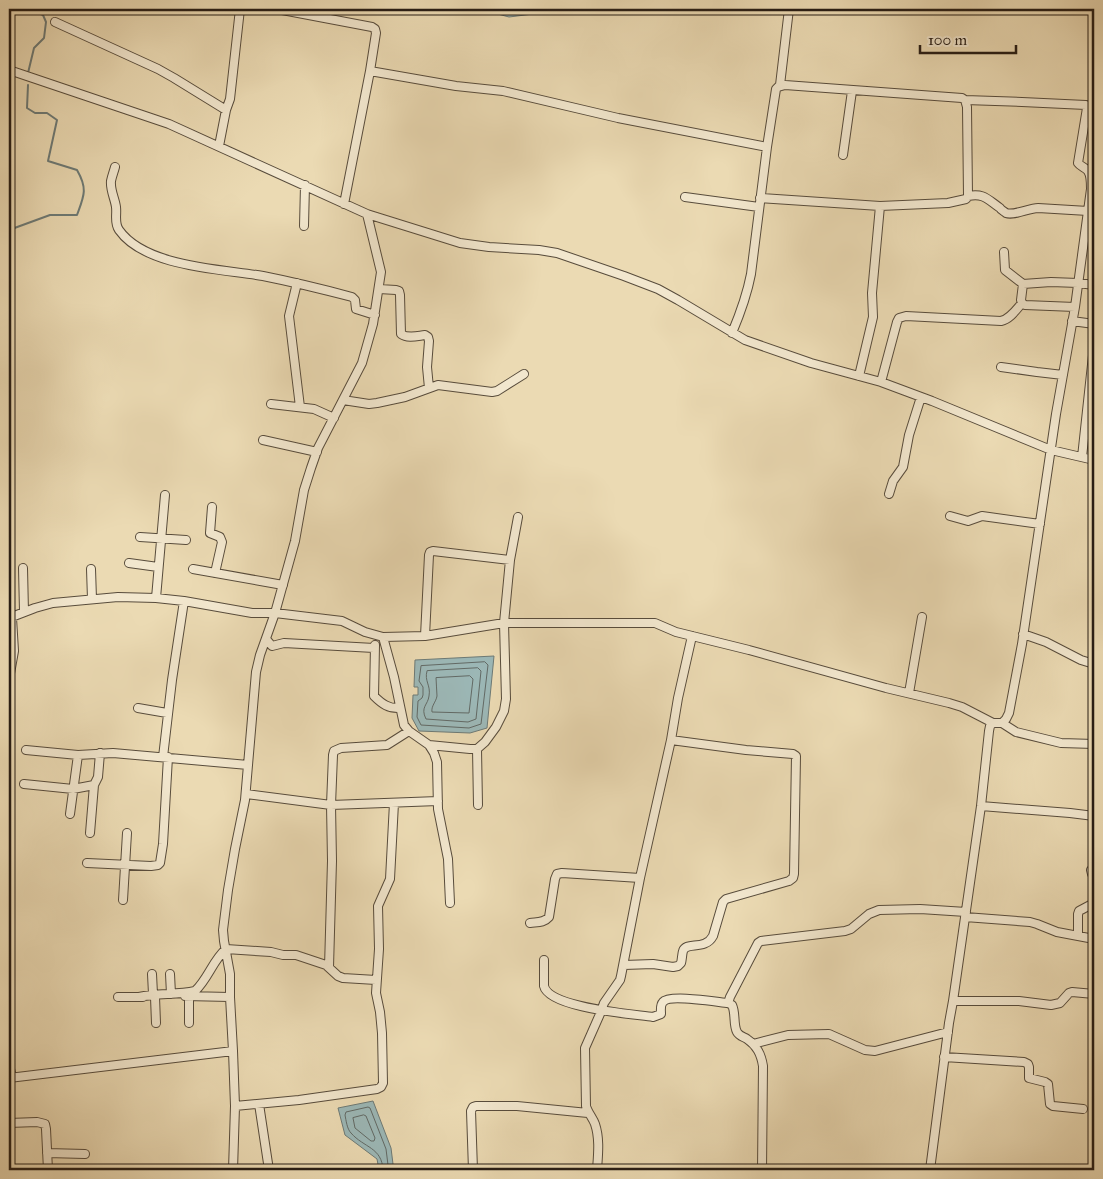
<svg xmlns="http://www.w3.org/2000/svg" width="1103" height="1179" font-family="'IM FELL Great Primer',serif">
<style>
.water{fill:#9cb8b7;stroke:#6d7a76}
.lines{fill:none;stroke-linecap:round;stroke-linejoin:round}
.shore{stroke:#626a66;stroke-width:1}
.stream{stroke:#6d7a76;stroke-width:2}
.minor-casing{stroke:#584c3c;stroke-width:10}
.minor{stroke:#f2e7ce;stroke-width:8}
</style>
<rect width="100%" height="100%" fill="#ebdab3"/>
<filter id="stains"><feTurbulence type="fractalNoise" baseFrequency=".004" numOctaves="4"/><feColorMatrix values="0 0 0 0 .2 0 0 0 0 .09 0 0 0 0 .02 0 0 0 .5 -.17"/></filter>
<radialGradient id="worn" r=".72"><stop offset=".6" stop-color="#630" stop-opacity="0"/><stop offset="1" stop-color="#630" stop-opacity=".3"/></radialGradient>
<!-- water -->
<path class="water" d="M 479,9 L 573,9 L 509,17 Z
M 494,656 L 487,728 L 470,733 L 419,731 L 412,718 L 413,695 L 418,695 L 418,687 L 414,687 L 415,660 Z
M 373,1101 L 391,1148 L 393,1164 L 399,1170 L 379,1170 L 377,1159 L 345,1135 L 338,1108 Z"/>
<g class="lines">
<!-- shore -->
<path class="shore" d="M 485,662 L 488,665 L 481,724 L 469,728 L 421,725 L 417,717 L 418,701 L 422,698 L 423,695 L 423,687 L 419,681 L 421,666 Z
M 478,668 L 481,671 L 476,719 L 468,722 L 426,719 C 420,707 428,705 429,696 C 431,685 424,681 427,671 Z
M 470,676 L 473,679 L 469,713 L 432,712 C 431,706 436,702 437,696 C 437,690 436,684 436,678 Z
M 364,1115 L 366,1116 L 375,1138 L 374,1141 L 371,1141 L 355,1128 L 353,1118 Z
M 383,1170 C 382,1147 364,1148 351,1133 C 347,1129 346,1120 345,1115 L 346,1112 L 368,1107 L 370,1108 L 386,1149 L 388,1165 L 392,1170"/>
<!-- stream -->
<path class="stream" d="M 17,9 L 20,12 L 34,11 L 43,15 L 46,22 L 44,38 L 34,48 L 28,73
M 9,230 L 50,215 L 77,215 C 84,196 88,189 77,170 L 48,161 L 57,120 L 47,113 L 35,113 L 27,108 L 28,85"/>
<defs>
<path id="minor" d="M 277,9 L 372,27 L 375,29 L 376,33 L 370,71 L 344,204
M 55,22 L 158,69 L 174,78 L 226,110
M 9,70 L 169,124 L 367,214 L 460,243 L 489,247 L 539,250 L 557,253 L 624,276 L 658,289 L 678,300 L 745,340 L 811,363 L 881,382 L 932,401 L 1051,450 L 1094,460
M 370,71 L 456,86 L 503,91 L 618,118 L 767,147
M 778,87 L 780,85 L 789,9
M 219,146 L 226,110 L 230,99 L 240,9
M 843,155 L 852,91
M 115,167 C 114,171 112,176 111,181 C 110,190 115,199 116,207 C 117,215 114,223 119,230 C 145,267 221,269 263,276 C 293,282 322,289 352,297 L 355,300 L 356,309 L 375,315
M 968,196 C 984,193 987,199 1000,208 C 1001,210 1005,212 1006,213 C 1014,216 1029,208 1038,208 L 1088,211
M 685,197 L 759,207
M 304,226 L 305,185
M 1004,252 L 1005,270 L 1023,284 L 1051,282 L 1078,283 L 1094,285
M 297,283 L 289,316 L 300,407
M 1023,284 L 1021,300 L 1022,303 L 1025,305 L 1075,307
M 379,289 L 396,290 L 399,291 L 400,295 L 401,334 C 408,339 417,336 425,335 L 428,337 L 429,341 L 427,367 L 429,388
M 1072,321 L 1094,324
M 732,333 C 740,314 747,295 751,274 L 767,147 L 776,89 L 778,87 L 785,85 L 962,98 L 965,100 L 967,107 L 968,196 L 966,199 L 948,203 L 880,206 L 760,198
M 1001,367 L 1037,372 L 1063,375
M 859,376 L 873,317 L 872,293 L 880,206
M 881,382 L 897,322 L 899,318 L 906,316 L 1001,321 C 1010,319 1016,310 1022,303
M 343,400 L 369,404 L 377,403 L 405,397 L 438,385 L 492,392 L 497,391 L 524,374
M 271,404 L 314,409 L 334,418
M 263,440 L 317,452
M 1082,457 L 1094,346
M 889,494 L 893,481 L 903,467 L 909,435 L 921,397
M 212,507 L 210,533 L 220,537 L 222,542 L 215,573
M 950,516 L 968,521 L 982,516 L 1040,524
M 140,537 L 186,540
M 129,563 L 158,567
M 23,568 L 24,612
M 91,569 L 92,599
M 193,569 L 283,585
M 156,598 L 165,495
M 9,618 L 35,608 L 53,603 L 118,597 L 156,598 L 184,601 L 252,613 L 275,613 L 342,621 L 365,632 L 383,637 L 425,636 L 504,623 L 655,623 L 676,632 L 749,650 L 886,688 L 949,703 L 962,707 L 993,723
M 1023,634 L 1046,642 L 1081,660 L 1094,664
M 425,636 L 429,555 L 430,552 L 433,551 L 510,560
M 383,637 L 394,677 L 404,725 L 409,731 L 429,745 L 434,753 L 437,762 L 438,809 L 448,859 L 450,903
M 266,639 L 272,646 L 284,643 L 374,648
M 375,645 L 374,696 C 382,704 389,709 400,708
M 9,679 L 14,651 L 12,618
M 909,693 L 922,617
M 138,708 L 167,713
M 1002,723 L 1016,732 L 1061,743 L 1094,744
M 429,745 L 470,749 L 477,749 L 485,742 L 496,727 L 504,711 L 506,699 L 504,623 L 510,560 L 518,517
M 477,749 L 478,805
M 26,750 L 78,755 L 113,753 L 248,765
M 163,757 L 172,680 L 184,601
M 24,784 L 73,789 L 94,785 L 98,777 L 100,753
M 246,794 L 331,805 L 438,801
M 981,806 L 1070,813 L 1094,816
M 70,814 L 78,755
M 90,833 L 94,785
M 87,863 L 151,866 L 158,865 L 160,863 L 163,844 L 168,757
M 1094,867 L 1091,870 L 1092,874 L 1094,876
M 123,900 L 127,833
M 965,917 L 1030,922 L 1037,924 L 1057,932 L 1094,939
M 530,923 C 537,922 544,923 549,917 L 555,879 L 557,874 L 562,873 L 640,878
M 1078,936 L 1078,914 L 1079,911 L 1094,903
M 544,960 L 544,986 C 549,1008 633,1014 653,1017 L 661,1014 C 661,1010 660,1005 663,1002 C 669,994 717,1002 728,1003 L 732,1005 C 736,1013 733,1025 737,1032 C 739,1036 744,1037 747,1039 C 757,1046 761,1054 763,1066 L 762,1170
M 624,965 L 653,964 L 673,967 L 678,966 L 681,963 C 682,960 682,954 683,951 C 686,941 705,951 713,936 L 723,902 L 726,899 L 789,881 L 793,878 L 794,874 L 796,756 L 793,754 L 746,750 L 671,740
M 329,967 L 332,861 L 331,805 L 333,755 L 334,751 L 341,748 L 387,745 L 409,731
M 152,974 L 153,994
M 170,974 L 171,994
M 185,996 L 230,997
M 118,997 L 143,997
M 139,997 C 158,993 177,995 195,991 C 208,979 213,960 226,949 L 271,952 L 283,955 L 296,955 L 326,965 L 338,976 L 343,978 L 376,980
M 155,997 L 156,1023
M 953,1001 L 1019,1001 L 1051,1005 L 1060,1003 L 1069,993 L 1072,992 L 1094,994
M 728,1003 L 730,997 L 758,943 L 761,941 L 845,931 L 851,929 L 869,914 L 879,910 L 920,909 L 966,912
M 189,1023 L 189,996
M 753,1044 L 788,1035 L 829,1034 L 865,1050 L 875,1051 L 948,1032
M 944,1057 L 1024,1062 L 1028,1064 L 1029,1067 L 1029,1078 L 1045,1082 L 1048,1084 L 1050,1104 L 1053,1106 L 1083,1109
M 9,1065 L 12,1077
M 9,1078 L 233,1051
M 259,1104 L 269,1170
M 235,1106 L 299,1100 L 377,1089 L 381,1087 L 383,1083 L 382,1033 L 380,1012 L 376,993 L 379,949 L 378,906 L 390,879 L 394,803
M 9,1123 L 37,1122 L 45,1124 L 46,1129 L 48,1170
M 47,1153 L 85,1154
M 233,1170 L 235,1106 L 233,1051 L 230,997 L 230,974 L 224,941 L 223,930 L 228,890 L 235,849 L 245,800 L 256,672 L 260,655 L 275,613 L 295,541 L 304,490 L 311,468 L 318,448 L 362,363 L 373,324 L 381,272 L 367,214
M 473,1170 L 471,1111 L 473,1107 L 476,1106 L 517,1106 L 588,1113
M 597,1170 C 598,1155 600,1139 595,1124 C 593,1118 588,1113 586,1106 L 585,1048 L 600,1014 L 604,1003 L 620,980 L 621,976 L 640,878 L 671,740 L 678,698 L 692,636
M 930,1170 L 949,1023 L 953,1001 L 981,806 L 989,731 L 990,726 L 993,723 L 1002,723 L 1006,719 L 1009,713 L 1022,644 L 1056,414 L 1075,307 L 1091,189 C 1091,184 1091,175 1088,171 C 1086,168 1080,166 1078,163 L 1087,108 L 1086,105 L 1022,102 L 965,100"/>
</defs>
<!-- minor casing -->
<use href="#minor" class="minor-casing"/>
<!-- minor -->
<use href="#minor" class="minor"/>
</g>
<!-- margin -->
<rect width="1103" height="1179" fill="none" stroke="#ebdab3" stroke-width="30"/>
<rect x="10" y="10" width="1083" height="1159" fill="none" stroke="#271d15" stroke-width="2.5"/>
<rect x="15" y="15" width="1073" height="1149" fill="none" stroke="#271d15"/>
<!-- scale -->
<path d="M920 45v8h96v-8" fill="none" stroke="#271d15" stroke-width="2.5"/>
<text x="928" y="45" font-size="15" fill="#271d15" stroke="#f2e7ce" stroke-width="4" paint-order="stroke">100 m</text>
<rect width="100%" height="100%" filter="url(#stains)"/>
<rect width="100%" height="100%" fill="url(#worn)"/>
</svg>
